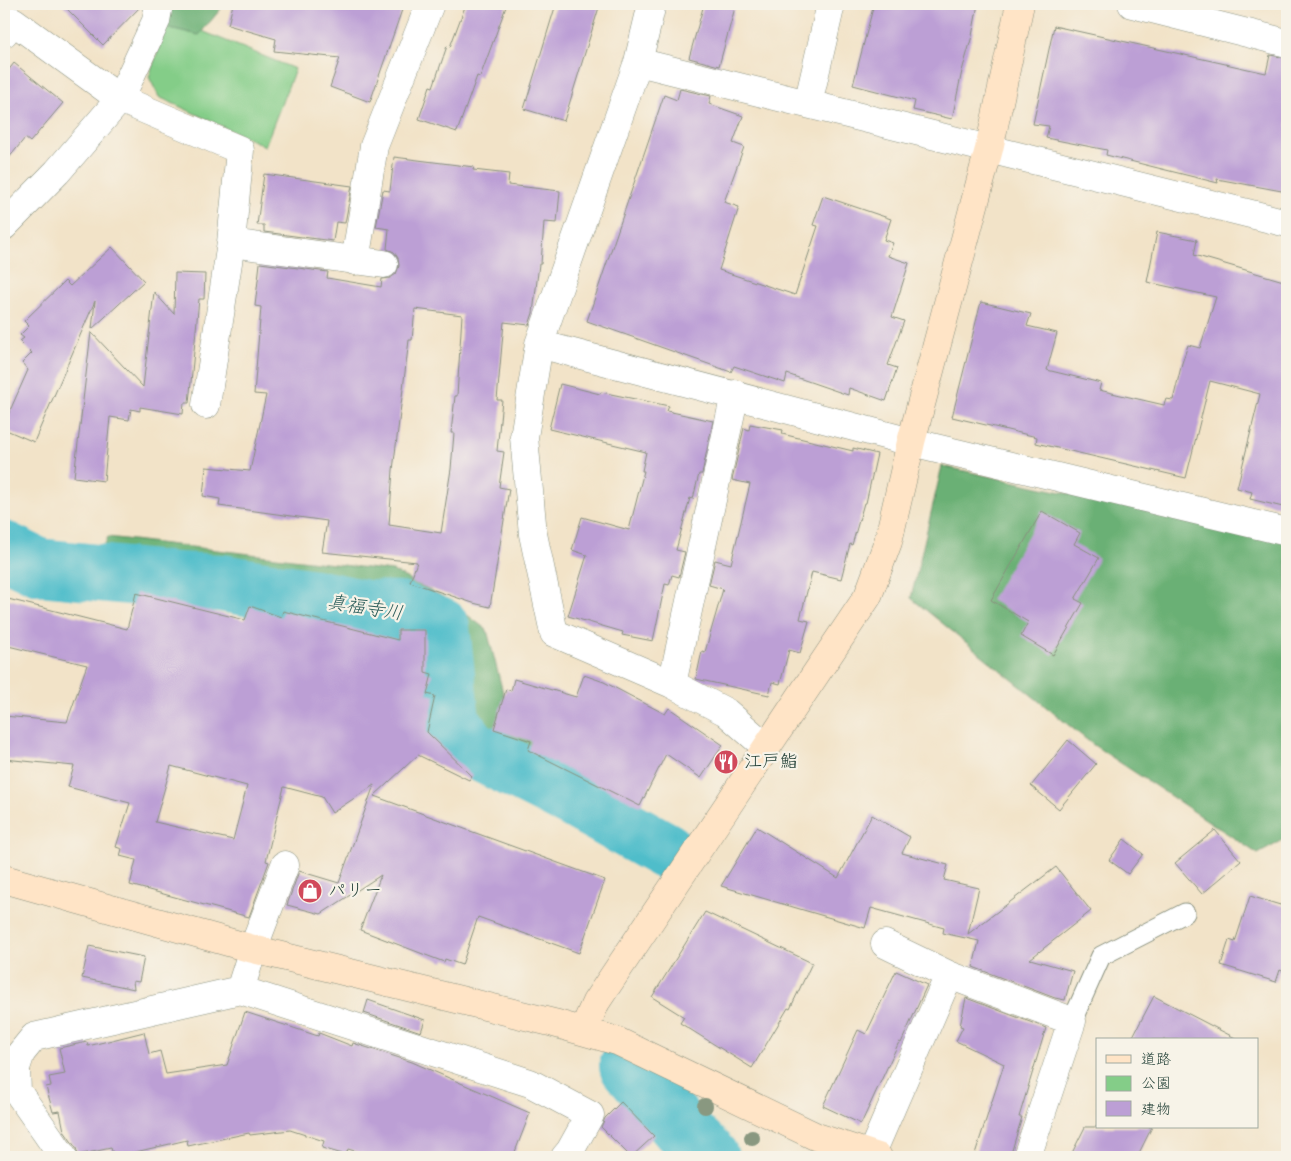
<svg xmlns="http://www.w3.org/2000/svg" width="1291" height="1161" font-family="Mynerve,'Klee One',sans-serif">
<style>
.green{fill:#84cd88;stroke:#52855e}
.forest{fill:#6bb074;stroke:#457654}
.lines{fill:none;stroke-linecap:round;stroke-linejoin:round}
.river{stroke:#50bdca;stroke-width:58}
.building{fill:#bc9fd5;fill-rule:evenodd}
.lane-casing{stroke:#88907e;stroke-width:21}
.street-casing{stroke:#88907e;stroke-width:29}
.secondary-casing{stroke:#88907e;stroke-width:29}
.lane{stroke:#fff;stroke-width:19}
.street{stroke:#fff;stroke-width:28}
.secondary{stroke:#ffe4c6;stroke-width:28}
.tree{fill:#899880}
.labels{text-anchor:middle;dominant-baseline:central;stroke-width:4.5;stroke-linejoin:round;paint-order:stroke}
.poi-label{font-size:18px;fill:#1f3d34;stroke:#f7f3e8;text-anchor:start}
.water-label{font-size:19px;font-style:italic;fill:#2b5d5a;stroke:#f7f3e8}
</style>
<rect width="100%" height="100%" fill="#f7f3e8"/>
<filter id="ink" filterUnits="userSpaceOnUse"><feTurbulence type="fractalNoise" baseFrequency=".02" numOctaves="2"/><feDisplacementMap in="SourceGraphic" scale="10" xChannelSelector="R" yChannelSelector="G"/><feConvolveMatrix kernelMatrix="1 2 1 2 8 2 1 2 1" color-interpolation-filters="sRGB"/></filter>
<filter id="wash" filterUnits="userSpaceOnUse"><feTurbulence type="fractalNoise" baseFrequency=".0096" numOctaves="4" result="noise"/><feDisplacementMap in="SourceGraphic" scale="20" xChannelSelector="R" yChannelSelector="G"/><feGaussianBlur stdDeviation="1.12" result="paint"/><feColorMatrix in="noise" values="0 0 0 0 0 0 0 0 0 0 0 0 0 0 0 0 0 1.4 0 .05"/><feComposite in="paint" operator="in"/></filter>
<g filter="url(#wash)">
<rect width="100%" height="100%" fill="#f2e3c8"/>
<!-- green -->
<path class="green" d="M 166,27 L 199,35 L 202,31 L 295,69 L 265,146 L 159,97 L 149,77 Z"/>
<!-- forest -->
<path class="forest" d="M 169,4 L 225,4 L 199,35 L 166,27 Z
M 942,466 L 1287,541 L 1287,838 L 1258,854 L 1092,744 L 911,598 Z
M 108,537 L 393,571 L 445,598 L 487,630 L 509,716 L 570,767 L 566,805 L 462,737 L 461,677 L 447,628 L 425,611 L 98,559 Z"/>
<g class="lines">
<!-- river -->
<path class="river" d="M 4,550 L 39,567 L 177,581 L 221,583 L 320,599 L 367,609 L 399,610 L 441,627 L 451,721 L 471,748 L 571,798 L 666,851
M 628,1066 L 680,1128 L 710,1157"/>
</g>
<g id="blocks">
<!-- building -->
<path class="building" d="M 62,4 L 143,4 L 103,45 Z
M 233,4 L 404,4 L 370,102 L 330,87 L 340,58 L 274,51 L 276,39 L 228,25 Z
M 466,4 L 507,4 L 480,77 L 477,76 L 457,132 L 419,119 L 430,86 L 433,87 L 447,46 L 450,47 Z
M 556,4 L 600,4 L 564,121 L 524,109 Z
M 704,4 L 736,4 L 719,66 L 689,58 Z
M 874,4 L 978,4 L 972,36 L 962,71 L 952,119 L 913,110 L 915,101 L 853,85 Z
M 1054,26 L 1266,73 L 1270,55 L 1287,58 L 1287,192 L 1217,179 L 1218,183 L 1106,155 L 1107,150 L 1046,138 L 1049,126 L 1033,124 Z
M 14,63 L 63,103 L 30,142 L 25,138 L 4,164 L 4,76 Z
M 680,89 L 711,96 L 709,104 L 743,116 L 733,143 L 744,147 L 724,202 L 739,207 L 719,270 L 795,295 L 818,226 L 813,225 L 823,196 L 891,219 L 884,240 L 893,243 L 888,256 L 909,263 L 892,317 L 904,321 L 888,365 L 897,368 L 886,401 L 849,388 L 848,395 L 787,374 L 785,383 L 734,366 L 731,372 L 587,321 L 664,95 L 677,100 Z
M 394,157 L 474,167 L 473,170 L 509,174 L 508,185 L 560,191 L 557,223 L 544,222 L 541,264 L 539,264 L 533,313 L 529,325 L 504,322 L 497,400 L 502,400 L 497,451 L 504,452 L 499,487 L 509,489 L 490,607 L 473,603 L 410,582 L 417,562 L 322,552 L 327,521 L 219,506 L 220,499 L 203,496 L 206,467 L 250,471 L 266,395 L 254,394 L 261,307 L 255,306 L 260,263 L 328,272 L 327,278 L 381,287 L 382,279 L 390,278 L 396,274 L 399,266 L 398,258 L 394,252 L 387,249 L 389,229 L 376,227 L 383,190 L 390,191 ZM 415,309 L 462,315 L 457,396 L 455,396 L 451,433 L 454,433 L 451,469 L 441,533 L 389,525 L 393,470 L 409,340 L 412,340 Z
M 264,174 L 352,186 L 345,223 L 336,222 L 333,241 L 264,232 L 264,225 L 257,225 Z
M 1157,232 L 1197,240 L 1194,255 L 1287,282 L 1287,508 L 1250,499 L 1252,492 L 1237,488 L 1260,394 L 1210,381 L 1186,478 L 1036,443 L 1037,437 L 952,417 L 981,302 L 1031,314 L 1027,326 L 1057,333 L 1047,370 L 1101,383 L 1099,390 L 1164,405 L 1166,399 L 1173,400 L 1182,363 L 1188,345 L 1200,348 L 1216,297 L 1147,282 Z
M 112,247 L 144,281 L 92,329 L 95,301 L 34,442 L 4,429 L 4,424 L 28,370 L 22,363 L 32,353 L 20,341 L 24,338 L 20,335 L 29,326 L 24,321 L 65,281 L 70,286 Z
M 175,273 L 205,274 L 204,299 L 199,299 L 189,403 L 184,403 L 183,414 L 140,407 L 140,411 L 131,409 L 129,420 L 110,417 L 104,481 L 74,477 L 91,332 L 143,387 L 154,292 L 174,314 Z
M 560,384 L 600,394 L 601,392 L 669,406 L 667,411 L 713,421 L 702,474 L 699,474 L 693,499 L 690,498 L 676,550 L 685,552 L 679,577 L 672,575 L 669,585 L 665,584 L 653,641 L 622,635 L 623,632 L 568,616 L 587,555 L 572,550 L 582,517 L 629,530 L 644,471 L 642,471 L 646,452 L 549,429 Z
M 750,424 L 783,430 L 782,434 L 853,451 L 853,448 L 877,454 L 866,503 L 864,503 L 852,545 L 850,544 L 841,579 L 812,572 L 800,619 L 809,621 L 800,653 L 789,650 L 780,684 L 772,682 L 769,695 L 696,679 L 702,651 L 705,652 L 723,589 L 709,585 L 715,560 L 731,564 L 750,484 L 732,480 L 744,428 L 749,430 Z
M 1042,511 L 1080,533 L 1074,544 L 1099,558 L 1075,599 L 1083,603 L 1053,655 L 1021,636 L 1028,622 L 991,600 Z
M 136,593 L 245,620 L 250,606 L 281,617 L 283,611 L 398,640 L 398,630 L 425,630 L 425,672 L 432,674 L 427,694 L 435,696 L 427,732 L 472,776 L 469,780 L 418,755 L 374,796 L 605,880 L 579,953 L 478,917 L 462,965 L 445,959 L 444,962 L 360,930 L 381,875 L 321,914 L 287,905 L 299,871 L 339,883 L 374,785 L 332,813 L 322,797 L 284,787 L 266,861 L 269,862 L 249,917 L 130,885 L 136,860 L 120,856 L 122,849 L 116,847 L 130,803 L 68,787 L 74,766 L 4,759 L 4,716 L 67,722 L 87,665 L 4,645 L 4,598 L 127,629 ZM 171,766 L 247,786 L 233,840 L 155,822 Z
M 584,675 L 604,682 L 665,714 L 669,708 L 723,745 L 701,778 L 666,754 L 640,806 L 528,750 L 531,741 L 494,729 L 506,689 L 511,691 L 514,679 L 576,697 Z
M 1068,740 L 1096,764 L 1059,809 L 1031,786 Z
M 872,815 L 910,837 L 902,853 L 948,865 L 944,880 L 979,888 L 968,934 L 1056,867 L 1091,911 L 1030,959 L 1073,971 L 1065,1000 L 1055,998 L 973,967 L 979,941 L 943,933 L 944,928 L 871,908 L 865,928 L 721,886 L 757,827 L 838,878 Z
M 1215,830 L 1241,861 L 1202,894 L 1175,863 Z
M 1124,839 L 1143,854 L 1128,874 L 1109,860 Z
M 1250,896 L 1287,907 L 1287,973 L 1280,970 L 1276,982 L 1221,965 L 1229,940 L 1235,942 Z
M 705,912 L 812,963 L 790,1009 L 788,1008 L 752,1068 L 680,1023 L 684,1017 L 652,997 Z
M 89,946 L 144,957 L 139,982 L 133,981 L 134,989 L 82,978 Z
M 896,971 L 927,985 L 901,1043 L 899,1042 L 861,1124 L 823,1106 L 858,1030 L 866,1034 Z
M 1154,996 L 1239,1040 L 1131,1040 Z
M 966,998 L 1046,1028 L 1019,1117 L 1022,1117 L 1010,1157 L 974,1157 L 1004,1064 L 956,1041 L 963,1027 L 960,1026 Z
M 368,1000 L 425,1020 L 421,1032 L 364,1013 Z
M 245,1012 L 318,1036 L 319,1033 L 352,1046 L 353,1043 L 412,1062 L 530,1113 L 513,1157 L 375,1157 L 348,1149 L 346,1155 L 322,1148 L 324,1141 L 290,1130 L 250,1135 L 249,1133 L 188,1146 L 187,1140 L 114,1157 L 111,1148 L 78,1155 L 76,1148 L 64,1131 L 60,1111 L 53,1112 L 46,1087 L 51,1086 L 49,1077 L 65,1074 L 59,1048 L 87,1042 L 88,1046 L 144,1032 L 149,1054 L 160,1051 L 166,1074 L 227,1065 Z
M 621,1102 L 654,1136 L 631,1157 L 601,1127 L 605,1118 Z
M 1085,1127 L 1152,1127 L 1137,1157 L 1070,1157 Z"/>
</g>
</g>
<g filter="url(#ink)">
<use href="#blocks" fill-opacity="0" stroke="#88907e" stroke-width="1"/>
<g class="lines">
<defs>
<path id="lane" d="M 1072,1021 L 1101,956 L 1185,913"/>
<path id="street" d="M 652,4 L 638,62 L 539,344 L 524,437 L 533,534 L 554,633 L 672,684 L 726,712 L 766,747
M 1132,4 L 1287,43
M 4,33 L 13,21 L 120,99 L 240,150 L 231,243 L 206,405
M 638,62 L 1287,223
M 808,104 L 831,4
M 4,226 L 57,172 L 120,99 L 156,21 L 159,4
M 231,243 L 384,264
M 355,261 L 374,146 L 430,4
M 539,344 L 911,442 L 1287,532
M 672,684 L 735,394
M 885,944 L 949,975
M 240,990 L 253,949 L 285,865
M 871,1155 L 949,975 L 1072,1021 L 1027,1157
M 63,1157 L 17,1091 L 16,1068 L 21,1053 L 34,1037 L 240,990 L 530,1083 L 590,1115 L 570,1151 L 565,1157"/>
<path id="secondary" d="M 4,879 L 253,949 L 554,1023 L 617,1041 L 817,1137 L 878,1157
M 583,1031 L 596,1002 L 868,596 L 888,542 L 911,442 L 989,149 L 1020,4"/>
</defs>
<!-- lane casing -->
<use href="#lane" class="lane-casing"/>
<!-- street casing -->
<use href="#street" class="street-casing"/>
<!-- secondary casing -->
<use href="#secondary" class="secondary-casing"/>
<!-- lane -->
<use href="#lane" class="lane"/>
<!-- street -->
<use href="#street" class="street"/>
<!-- secondary -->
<use href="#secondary" class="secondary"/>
</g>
<!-- trees -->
<g class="tree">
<circle cx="705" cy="1106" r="8"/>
<circle cx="752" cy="1138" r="8"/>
</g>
</g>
<!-- icons -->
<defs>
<symbol id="restaurant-disc" viewBox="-11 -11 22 22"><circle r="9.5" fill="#d1495b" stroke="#f7f3e8"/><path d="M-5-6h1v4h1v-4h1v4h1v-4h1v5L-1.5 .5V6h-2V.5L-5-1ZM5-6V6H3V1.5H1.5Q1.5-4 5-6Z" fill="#fff"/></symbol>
<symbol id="shop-disc" viewBox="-11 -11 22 22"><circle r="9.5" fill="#d1495b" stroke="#f7f3e8"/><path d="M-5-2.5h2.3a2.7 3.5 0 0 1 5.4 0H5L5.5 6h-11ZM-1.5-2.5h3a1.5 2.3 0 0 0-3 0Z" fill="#fff"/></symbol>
</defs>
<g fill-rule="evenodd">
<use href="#restaurant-disc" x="712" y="748" width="28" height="28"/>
<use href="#shop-disc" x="296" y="877" width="28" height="28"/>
</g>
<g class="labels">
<!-- poi labels -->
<g class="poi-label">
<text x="744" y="762">江戸鮨</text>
<text x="328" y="891">パリー</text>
</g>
<!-- water labels -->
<g class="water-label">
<text transform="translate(365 608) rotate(9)">真福寺川</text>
</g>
</g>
<!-- margin -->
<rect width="1291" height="1161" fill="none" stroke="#f7f3e8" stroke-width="20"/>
<!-- legend -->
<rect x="1096" y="1038" width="162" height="90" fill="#f7f3e8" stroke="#a1aaa0"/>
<rect x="1106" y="1055" width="25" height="8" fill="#ffe4c6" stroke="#a1aaa0"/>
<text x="1141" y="1064" font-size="15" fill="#1f3d34">道路</text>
<rect x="1106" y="1076" width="25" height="15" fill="#84cd88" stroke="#a1aaa0"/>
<text x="1141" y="1088" font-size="15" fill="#1f3d34">公園</text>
<rect x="1106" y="1101" width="25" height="15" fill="#bc9fd5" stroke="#a1aaa0"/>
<text x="1141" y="1114" font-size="15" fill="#1f3d34">建物</text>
</svg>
